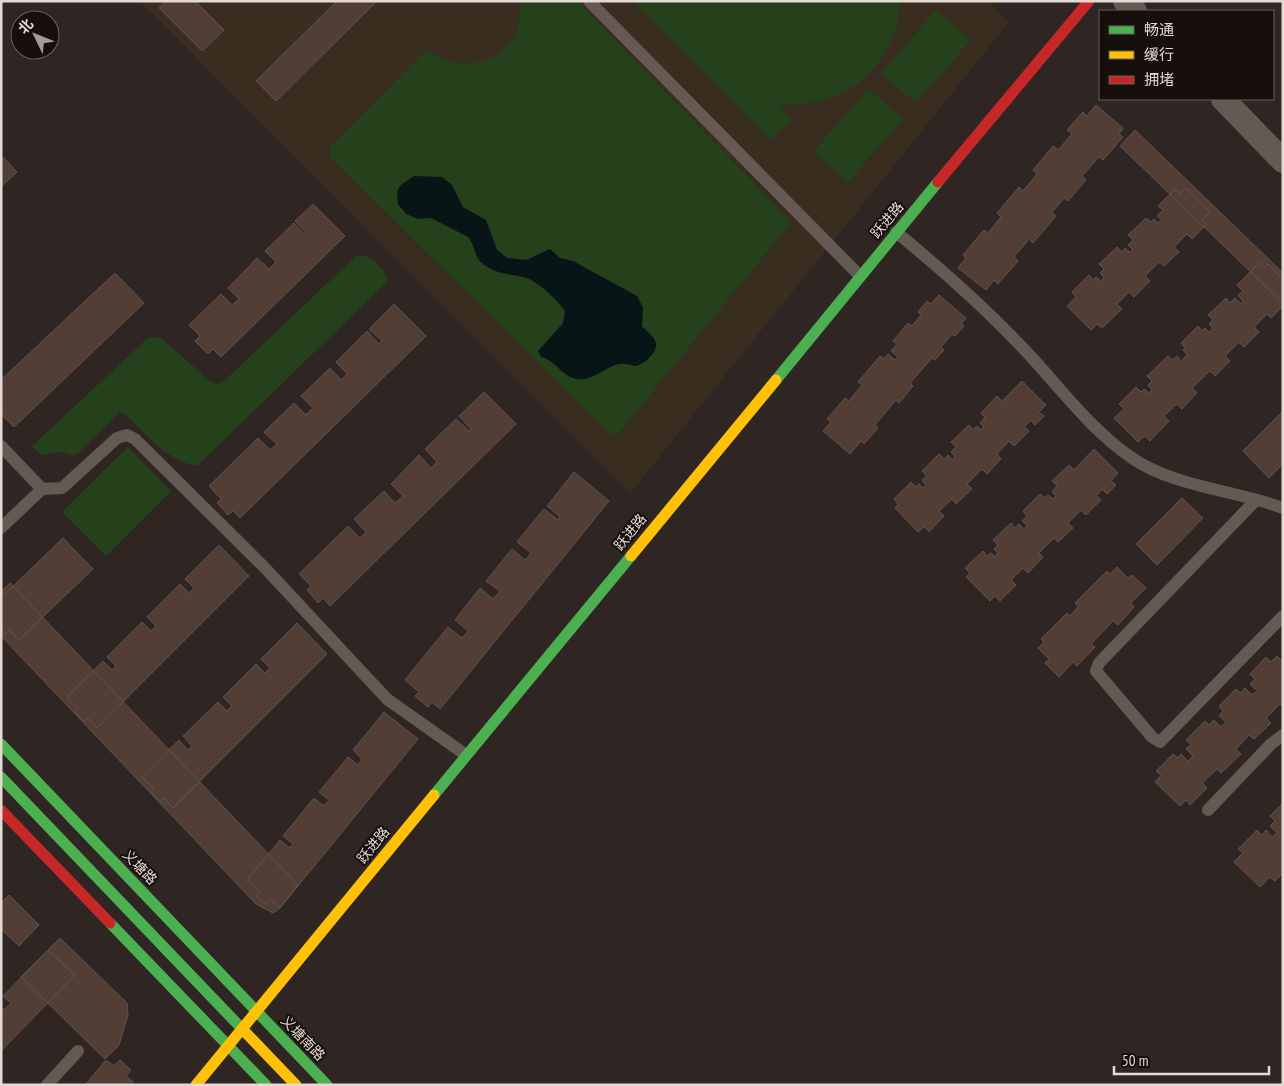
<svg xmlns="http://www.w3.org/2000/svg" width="1284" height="1086" font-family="'PT Sans Narrow','Noto Sans SC',sans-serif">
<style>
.education{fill:#392d20}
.green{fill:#25411b}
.water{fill:#071517}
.building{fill:#523e34;stroke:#5d5451}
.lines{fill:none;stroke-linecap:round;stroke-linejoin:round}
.lane{stroke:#655953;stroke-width:12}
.street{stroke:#655953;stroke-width:24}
.fast{stroke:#4caf50;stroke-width:11}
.slow{stroke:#ffc107;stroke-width:11}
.jam{stroke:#c62828;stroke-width:11}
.labels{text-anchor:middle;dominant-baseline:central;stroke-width:4;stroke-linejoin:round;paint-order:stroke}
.street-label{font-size:14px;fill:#e5d9d5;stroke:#170f0c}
</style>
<rect width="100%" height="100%" fill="#2f2623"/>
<!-- education -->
<path class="education" d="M 139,1 L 988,1 L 1009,22 L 630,494 Z"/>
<!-- green -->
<path class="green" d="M 519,1 L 577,1 L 787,217 L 789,225 L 618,434 L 611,434 L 329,157 L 330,147 L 427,49 C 466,82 528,56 519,1 Z
M 633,1 L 900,1 C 897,68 844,108 779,105 L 792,119 L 770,140 Z
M 936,10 L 971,40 L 916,103 L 881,73 Z
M 868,89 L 903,119 L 848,182 L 813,152 Z
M 357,255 C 370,254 385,268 388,281 L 197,466 C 167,461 147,435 126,415 L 120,412 L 77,454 C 68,457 65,451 57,452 C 43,453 44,460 32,446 L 149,337 L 161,338 L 210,381 L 216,384 L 222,383 Z
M 128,447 L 171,491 L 106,556 L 62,512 Z"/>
<!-- water -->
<path class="water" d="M 414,176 L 442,177 L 452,185 L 463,207 L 486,220 L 497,250 L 507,258 L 526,260 L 550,249 L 560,258 L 573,261 L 637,296 L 643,307 L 642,326 C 645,330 653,336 655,340 C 660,351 645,364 636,366 C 631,366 625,363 620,364 C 605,366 592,384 573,378 C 559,373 555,360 541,357 L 538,351 L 563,323 L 565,311 C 557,300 539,282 526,278 C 514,274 501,275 489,268 C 471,258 478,249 468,237 L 431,218 L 418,219 L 406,214 L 398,204 L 397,191 L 401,185 Z"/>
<!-- building -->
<path class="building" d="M 166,1 L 195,1 L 224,30 L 202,51 L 159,8 Z
M 337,1 L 377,1 L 276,101 L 256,81 Z
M 1096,105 L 1123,128 L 1119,134 L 1123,137 L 1103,160 L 1099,157 L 1082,176 L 1086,180 L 1068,201 L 1064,198 L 1052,212 L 1056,216 L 1033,243 L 1029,239 L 1014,257 L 1018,261 L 998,284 L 994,280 L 986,290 L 958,268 L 966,258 L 963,255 L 984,230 L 988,233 L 1001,217 L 997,213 L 1019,187 L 1023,191 L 1037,174 L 1033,170 L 1053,146 L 1058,150 L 1072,134 L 1067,130 L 1083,112 L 1087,116 Z
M 1135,130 L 1283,273 L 1283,303 L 1120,146 Z
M 1,155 L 17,172 L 1,187 Z
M 1186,188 L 1210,212 L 1202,220 L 1207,224 L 1192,239 L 1187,234 L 1174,247 L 1179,252 L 1164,266 L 1159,262 L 1145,276 L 1150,281 L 1134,297 L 1129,292 L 1117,304 L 1122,309 L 1102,328 L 1097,324 L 1091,330 L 1067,306 L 1076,297 L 1072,292 L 1089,275 L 1093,280 L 1096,277 L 1101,281 L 1104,277 L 1100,273 L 1104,269 L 1099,264 L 1117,247 L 1122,252 L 1125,248 L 1130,252 L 1133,250 L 1128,245 L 1133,240 L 1128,235 L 1146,218 L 1151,222 L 1154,219 L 1158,223 L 1162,220 L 1157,216 L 1163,210 L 1158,206 L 1175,189 L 1180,193 Z
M 313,204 L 345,236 L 221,357 L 213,349 L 208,354 L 195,341 L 200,336 L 189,325 L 221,294 L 232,305 L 239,299 L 228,288 L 257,258 L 269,269 L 276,262 L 265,251 L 294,223 L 305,235 L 306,233 L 295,221 Z
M 1259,263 L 1265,268 L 1268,264 L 1283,279 L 1283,306 L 1271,318 L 1267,314 L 1254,327 L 1259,332 L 1244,347 L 1239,342 L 1225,356 L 1230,361 L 1215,376 L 1210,371 L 1192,388 L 1197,393 L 1182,409 L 1177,404 L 1164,416 L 1169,421 L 1150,441 L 1145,436 L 1138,442 L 1114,418 L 1124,409 L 1119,404 L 1136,387 L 1141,392 L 1144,389 L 1149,393 L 1152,390 L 1148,385 L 1152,381 L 1147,376 L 1168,356 L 1172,360 L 1177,356 L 1181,361 L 1187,355 L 1183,350 L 1185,348 L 1181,343 L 1198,326 L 1202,331 L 1205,328 L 1209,332 L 1213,329 L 1209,324 L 1213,320 L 1208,315 L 1226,298 L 1230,303 L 1235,298 L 1241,304 L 1243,301 L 1238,295 L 1243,291 L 1237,285 Z
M 115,273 L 144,303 L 14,427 L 1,414 L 1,380 Z
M 939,295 L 966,318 L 961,324 L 964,326 L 955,336 L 952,334 L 941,347 L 944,350 L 935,360 L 932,358 L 910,383 L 913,386 L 899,403 L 896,400 L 875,425 L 878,428 L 864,444 L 861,441 L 850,454 L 823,431 L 831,422 L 827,419 L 845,398 L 849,401 L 862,385 L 858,382 L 880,356 L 884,359 L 888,354 L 895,360 L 898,357 L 891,351 L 897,344 L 893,341 L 908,323 L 912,326 L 921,315 L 918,312 L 927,301 L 931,304 Z
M 394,304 L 426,336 L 240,518 L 233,511 L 228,515 L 217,503 L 221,499 L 209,486 L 258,438 L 270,450 L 277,444 L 264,432 L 294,403 L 306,415 L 313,408 L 301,396 L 330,368 L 341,380 L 347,374 L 336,362 L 367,331 L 379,344 L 382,341 L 369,329 Z
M 1022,381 L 1046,405 L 1039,412 L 1044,416 L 1035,425 L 1031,420 L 1024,427 L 1029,431 L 1014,446 L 1009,441 L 997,454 L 1001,459 L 987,474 L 982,469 L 967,484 L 972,489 L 956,504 L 952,499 L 939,511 L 944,516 L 929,532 L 924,527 L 918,532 L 895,508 L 898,504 L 894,499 L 911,482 L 916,487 L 919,484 L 923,488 L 926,485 L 922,480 L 927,476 L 922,471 L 939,454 L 944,459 L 948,455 L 952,460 L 955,457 L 951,452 L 956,447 L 951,442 L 969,425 L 973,430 L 977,426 L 981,430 L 984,427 L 980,423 L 985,417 L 981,413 L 997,396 L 1002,401 Z
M 484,392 L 516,424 L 330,606 L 323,598 L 318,603 L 307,590 L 311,586 L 299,574 L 348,526 L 360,538 L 366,532 L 354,519 L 384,491 L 395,503 L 403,496 L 391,484 L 419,455 L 431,468 L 437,462 L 425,449 L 456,419 L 469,431 L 471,429 L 459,416 Z
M 1283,411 L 1283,464 L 1269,478 L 1243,451 Z
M 1094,449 L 1118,473 L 1111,481 L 1116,485 L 1107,494 L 1102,489 L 1096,496 L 1101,500 L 1086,515 L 1081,510 L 1068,523 L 1073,528 L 1058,542 L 1054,538 L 1039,553 L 1043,557 L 1028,573 L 1023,568 L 1011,580 L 1016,585 L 1000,601 L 995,596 L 990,601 L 966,577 L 970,573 L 965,568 L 983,551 L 987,556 L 991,553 L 995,557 L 998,553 L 994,549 L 998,545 L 993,540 L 1011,523 L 1015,528 L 1019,524 L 1024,529 L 1027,525 L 1022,521 L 1027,516 L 1023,511 L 1040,494 L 1045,498 L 1048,495 L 1053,499 L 1056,496 L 1052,492 L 1057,486 L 1052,481 L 1069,465 L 1074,470 Z
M 574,472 L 609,501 L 440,709 L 432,702 L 428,707 L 415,696 L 419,692 L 405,680 L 448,627 L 462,638 L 468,631 L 455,620 L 480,588 L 493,599 L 500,591 L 486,581 L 512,549 L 525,560 L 531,553 L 517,542 L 544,509 L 558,520 L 560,517 L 547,506 Z
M 1182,498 L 1203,518 L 1157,565 L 1136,544 Z
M 63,538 L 93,569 L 19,640 L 9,630 L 4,635 L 1,632 L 1,598 Z
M 219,545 L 249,576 L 97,728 L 88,718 L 84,721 L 75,712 L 78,709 L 67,697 L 103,661 L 112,670 L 116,666 L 107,657 L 142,622 L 151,631 L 156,626 L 147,617 L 180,584 L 189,593 L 194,588 L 185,579 Z
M 1117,567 L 1128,578 L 1132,575 L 1146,588 L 1131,603 L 1134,607 L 1118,625 L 1113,621 L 1091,644 L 1095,647 L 1077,666 L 1073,662 L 1059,677 L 1045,663 L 1049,659 L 1038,648 L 1044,642 L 1041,639 L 1067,613 L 1070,616 L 1078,607 L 1075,603 L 1107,571 L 1110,574 Z
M 10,583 L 298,885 L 280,908 L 273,913 L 256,904 L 1,636 L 1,592 Z
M 297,623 L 327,654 L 173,808 L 164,798 L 160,801 L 151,792 L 154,789 L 142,777 L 179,740 L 188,750 L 192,746 L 183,736 L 218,702 L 227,711 L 232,706 L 223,697 L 256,664 L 265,673 L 270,668 L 261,659 Z
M 1277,656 L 1283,662 L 1283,707 L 1280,704 L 1266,718 L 1271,723 L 1254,739 L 1249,735 L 1236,749 L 1241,754 L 1221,773 L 1217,769 L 1202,783 L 1207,788 L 1190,805 L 1186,800 L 1180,806 L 1155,782 L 1161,775 L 1156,771 L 1173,754 L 1178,758 L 1181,754 L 1188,761 L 1193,756 L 1186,749 L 1191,744 L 1186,740 L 1205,721 L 1209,725 L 1214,720 L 1221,727 L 1226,722 L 1219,716 L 1223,711 L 1219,706 L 1236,689 L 1241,693 L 1245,688 L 1252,695 L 1257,691 L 1250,684 L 1255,679 L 1250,674 L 1266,657 L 1271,662 Z
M 384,712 L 418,739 L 280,908 L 270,899 L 266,904 L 256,896 L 260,891 L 247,880 L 280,840 L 290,848 L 293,844 L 283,836 L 314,798 L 324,806 L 329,800 L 319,792 L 348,757 L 358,765 L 362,759 L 353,750 Z
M 1283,803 L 1283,873 L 1275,881 L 1270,877 L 1260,887 L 1234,862 L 1243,853 L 1238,849 L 1257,830 L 1262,835 L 1266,830 L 1272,837 L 1277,833 L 1270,826 L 1275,821 L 1270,816 Z
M 9,895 L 39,925 L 19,946 L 1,929 L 1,903 Z
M 60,938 L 127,1003 L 128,1015 L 119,1045 L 105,1059 L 21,977 Z
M 48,950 L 75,975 L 1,1051 L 1,1007 L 4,1010 L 11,1003 L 3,996 Z
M 106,1060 L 114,1066 L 120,1060 L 131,1070 L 126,1076 L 133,1082 L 131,1085 L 85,1085 Z"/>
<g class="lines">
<!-- lane -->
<path class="lane" d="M 589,1 L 860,276
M 896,232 C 940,268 981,304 1020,345 C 1056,382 1088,428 1132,458 C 1174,487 1235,490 1283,508
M 1,446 L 42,489 L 1,528
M 42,489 L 62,488 L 117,438 L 127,435 L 135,439 L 265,568 L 387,699 L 466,755
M 1256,500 L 1099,663 L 1096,671 L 1152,737 L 1160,742 L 1283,616
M 1208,810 L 1271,744 L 1283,735
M 47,1085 L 78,1051"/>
<!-- street -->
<path class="street" d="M 1125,1 L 1135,11
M 1223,99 L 1283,161"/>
<!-- fast -->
<path class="fast" d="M 776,380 L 938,182
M 1,744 L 327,1085
M 1,777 L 247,1034
M 434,795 L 631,556
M 110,923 L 266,1085"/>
<!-- slow -->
<path class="slow" d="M 631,556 L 776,380
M 247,1034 L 296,1085
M 196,1085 L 434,795"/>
<!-- jam -->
<path class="jam" d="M 938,182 L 1089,1
M 1,810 L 110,923"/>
</g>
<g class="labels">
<!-- street labels -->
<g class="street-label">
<text transform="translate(887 220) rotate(-50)">跃进路</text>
<text transform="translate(630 532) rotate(-51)">跃进路</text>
<text transform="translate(373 845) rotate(-51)">跃进路</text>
<text transform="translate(140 867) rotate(46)">义塘路</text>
<text transform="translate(303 1038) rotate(46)">义塘南路</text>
</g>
</g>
<!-- border -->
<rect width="1284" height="1086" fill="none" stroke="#e5d9d5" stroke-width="5"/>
<!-- legend -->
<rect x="1099" y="10" width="175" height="90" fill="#170f0c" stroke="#69605c"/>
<rect x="1109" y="26" width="25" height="8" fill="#4caf50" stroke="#69605c"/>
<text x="1144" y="35" font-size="15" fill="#e5d9d5">畅通</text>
<rect x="1109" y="51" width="25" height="8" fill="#ffc107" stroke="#69605c"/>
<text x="1144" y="60" font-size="15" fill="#e5d9d5">缓行</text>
<rect x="1109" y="76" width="25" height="8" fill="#c62828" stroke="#69605c"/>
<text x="1144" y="85" font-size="15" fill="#e5d9d5">拥堵</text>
<!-- north arrow -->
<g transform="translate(35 35) rotate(313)"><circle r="24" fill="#170f0c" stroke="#69605c"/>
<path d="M0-4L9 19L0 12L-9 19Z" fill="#a59a97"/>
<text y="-8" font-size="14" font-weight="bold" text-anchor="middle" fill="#e5d9d5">北</text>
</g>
<!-- scale -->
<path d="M1114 1066v8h155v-8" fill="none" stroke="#e5d9d5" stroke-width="2.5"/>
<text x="1122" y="1066" font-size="15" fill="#e5d9d5" stroke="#170f0c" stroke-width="4" paint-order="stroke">50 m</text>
</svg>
